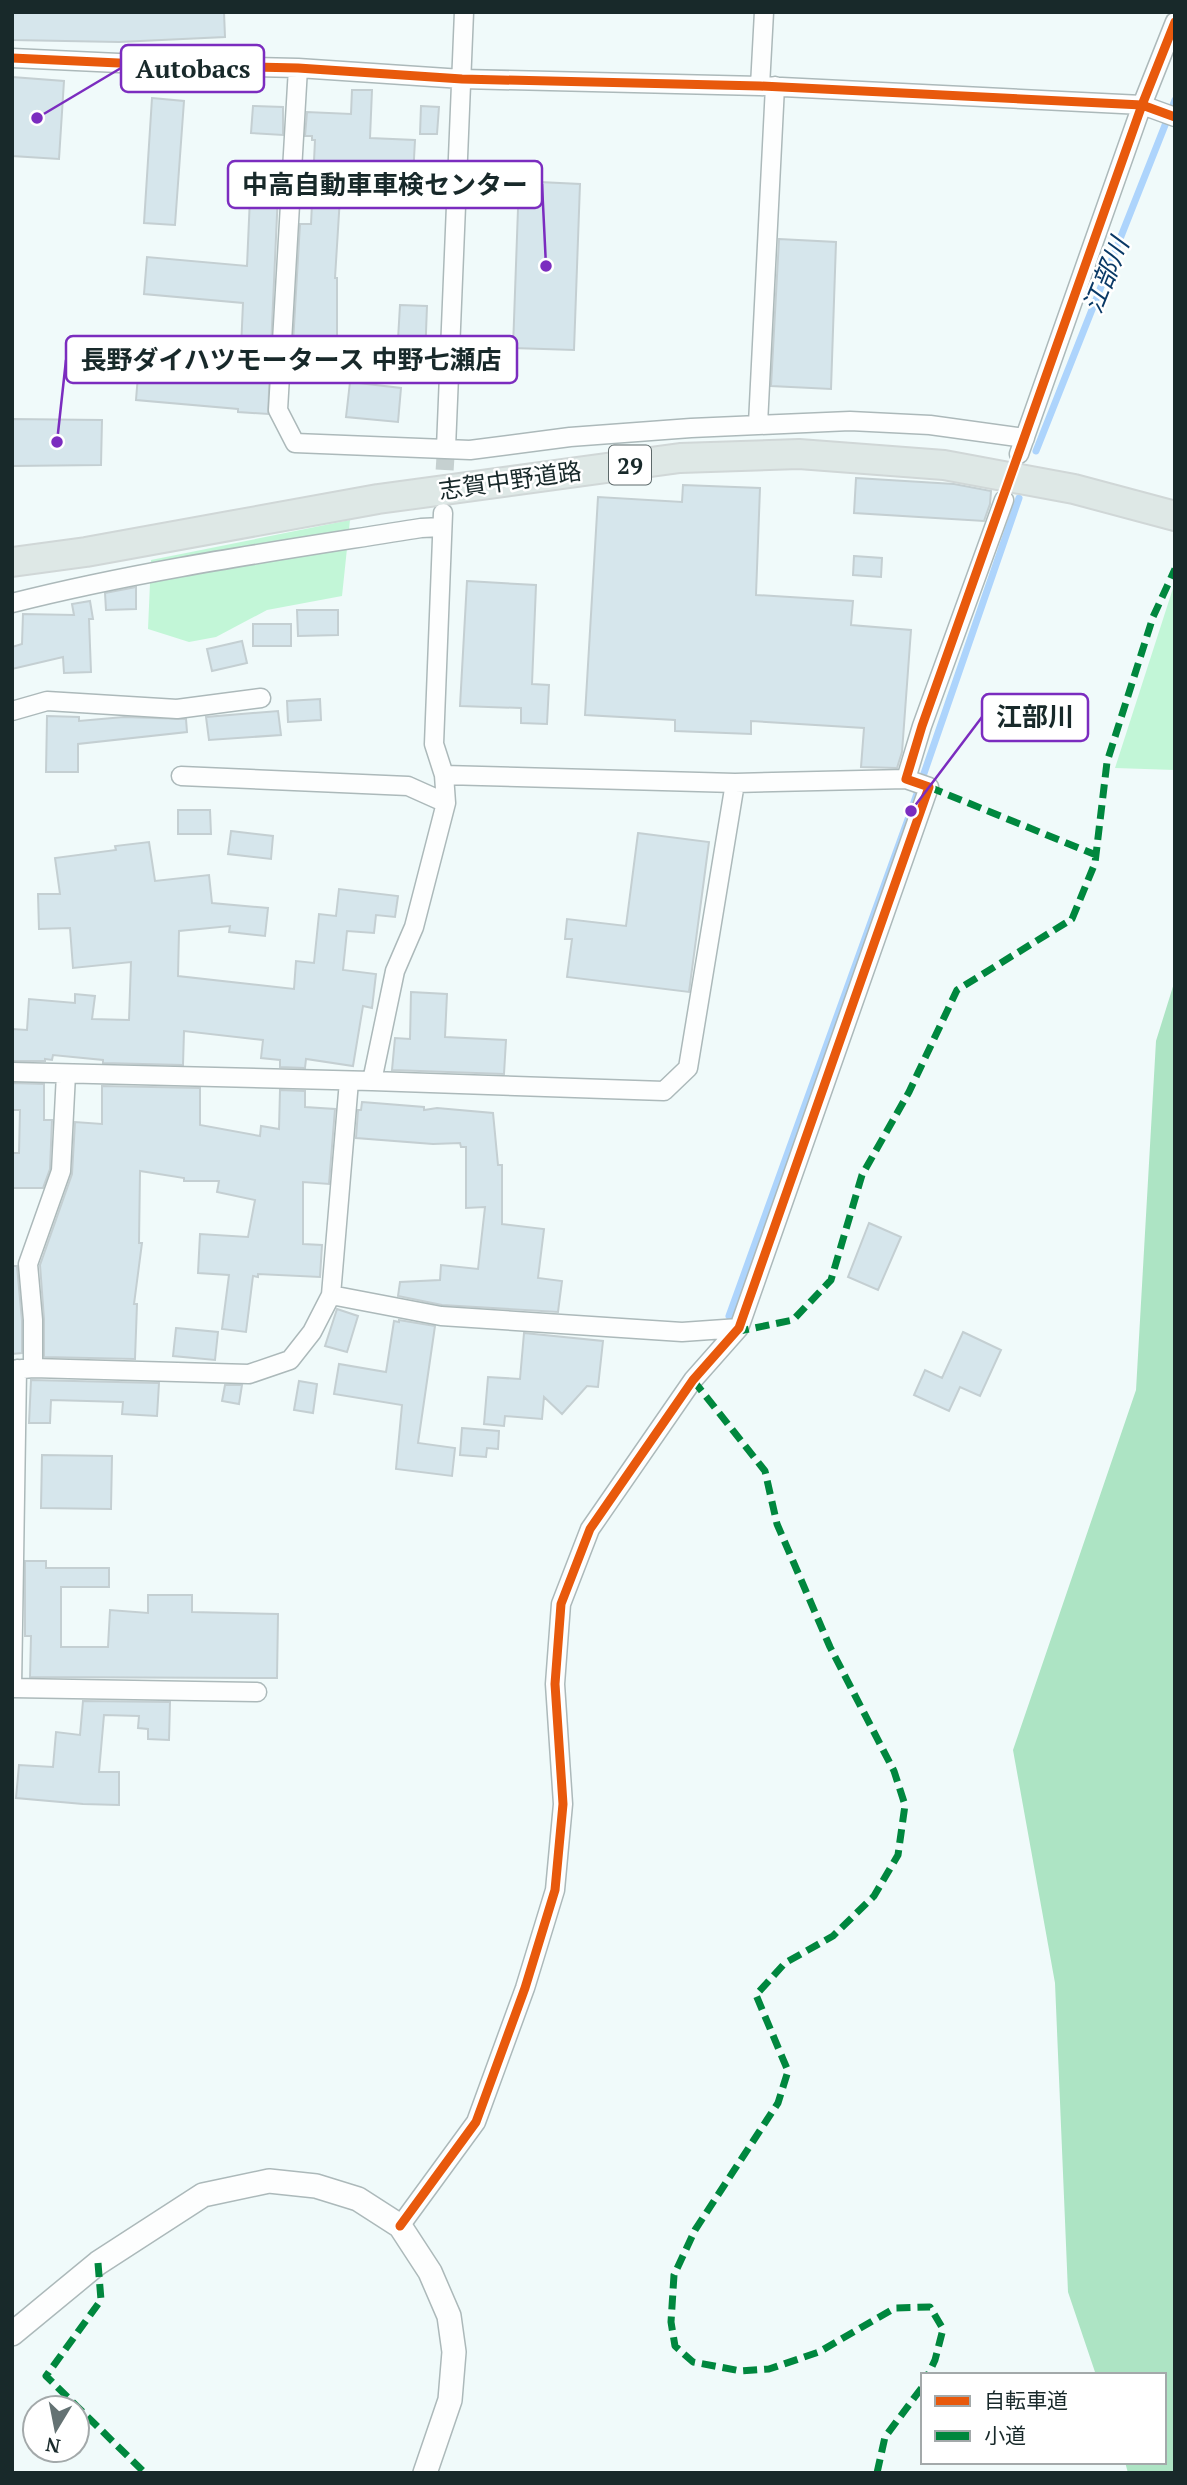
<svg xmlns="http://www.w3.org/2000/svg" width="1187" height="2485" font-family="'PT Serif','Noto Sans JP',serif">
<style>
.green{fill:#c2f6d7}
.forest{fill:#ade4c4}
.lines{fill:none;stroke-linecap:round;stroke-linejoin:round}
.stream{stroke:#add4fc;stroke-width:7}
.building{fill:#d6e6ec;stroke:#c4cfd2;stroke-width:2}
.minor-tunnel{stroke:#c5d0d0;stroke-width:18;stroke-dasharray:18 9;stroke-linecap:butt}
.minor-casing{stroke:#acb9ba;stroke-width:21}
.tertiary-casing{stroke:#acb9ba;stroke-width:26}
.primary-casing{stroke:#d0d7d7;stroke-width:32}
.minor{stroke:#fdfefe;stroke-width:18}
.tertiary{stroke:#fdfefe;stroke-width:23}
.primary{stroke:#dee8e6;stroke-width:28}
.quiet{stroke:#00873e;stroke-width:7;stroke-dasharray:14 7;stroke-linecap:butt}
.cycleway-casing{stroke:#fff;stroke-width:13}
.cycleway{stroke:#e8590c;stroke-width:9}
.labels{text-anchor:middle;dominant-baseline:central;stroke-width:5;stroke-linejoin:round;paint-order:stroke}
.shield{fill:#fff;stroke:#5d696a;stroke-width:2}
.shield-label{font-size:23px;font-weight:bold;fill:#18292a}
.street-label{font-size:24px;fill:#18292a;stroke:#fff}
.water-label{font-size:26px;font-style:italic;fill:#093966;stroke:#fff}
.leader{fill:none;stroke:#7b2cbf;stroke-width:2.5}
.callout-dot{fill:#7b2cbf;stroke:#fff;stroke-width:2.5}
.callout{fill:#fff;stroke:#7b2cbf;stroke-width:2.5}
.callout-label{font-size:26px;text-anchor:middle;font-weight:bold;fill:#18292a}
</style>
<rect width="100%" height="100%" fill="#f0fafa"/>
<!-- green -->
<path class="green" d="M 350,520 L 342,596 L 267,610 L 216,637 L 189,642 L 148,629 L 151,560 Z
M 1175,582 L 1175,770 L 1115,768 Z"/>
<!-- forest -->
<path class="forest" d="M 1175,980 L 1175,2473 L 1128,2473 L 1125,2462 L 1164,2462 L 1164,2375 L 1096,2375 L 1068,2292 L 1055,1983 L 1013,1750 L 1136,1390 L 1156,1041 Z"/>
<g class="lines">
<!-- stream -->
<path class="stream" d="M 1036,451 L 1175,100
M 729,1316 L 911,811 L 1019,498"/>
</g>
<!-- building -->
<path class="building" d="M 12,12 L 224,12 L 225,37 L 119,42 L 12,40 Z
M 12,77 L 64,81 L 59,159 L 12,156 Z
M 352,90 L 372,90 L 370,138 L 415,140 L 413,177 L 344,174 L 343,197 L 340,197 L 335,278 L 337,278 L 337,362 L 292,360 L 300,224 L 311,224 L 315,140 L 312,140 L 312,136 L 305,136 L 307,112 L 351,114 Z
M 152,98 L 184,101 L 175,225 L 144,223 Z
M 253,106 L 283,107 L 283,135 L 251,133 Z
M 421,106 L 439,107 L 437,134 L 420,134 Z
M 249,170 L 279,171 L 268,414 L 238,412 L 238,409 L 136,400 L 139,363 L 240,372 L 243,303 L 144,294 L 147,257 L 247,266 L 250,197 L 247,197 Z
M 519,181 L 580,184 L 574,350 L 513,348 Z
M 779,239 L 836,242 L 831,389 L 771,386 Z
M 400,305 L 427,306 L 425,358 L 397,357 Z
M 350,382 L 401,388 L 398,422 L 346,417 Z
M 12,419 L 102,420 L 101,465 L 12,466 Z
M 856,478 L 954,484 L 991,491 L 990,504 L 984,521 L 854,513 Z
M 683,485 L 760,488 L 756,595 L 853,601 L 851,625 L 911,630 L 902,752 L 897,768 L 861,767 L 864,728 L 751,721 L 751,734 L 675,731 L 675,720 L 585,715 L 598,497 L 682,502 Z
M 854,556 L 882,558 L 881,577 L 853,575 Z
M 467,581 L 536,585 L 532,684 L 549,685 L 547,724 L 521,723 L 521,708 L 460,706 Z
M 136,587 L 136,609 L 106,610 L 105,593 Z
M 90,601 L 93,619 L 89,619 L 91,672 L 64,673 L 63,657 L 12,669 L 12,647 L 22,644 L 23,614 L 74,615 L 72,604 Z
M 297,610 L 338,610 L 338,635 L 298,636 Z
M 253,624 L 291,624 L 291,646 L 253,646 Z
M 242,641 L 247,663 L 212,671 L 207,649 Z
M 320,699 L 321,720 L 288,722 L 287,701 Z
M 278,711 L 281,735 L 209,740 L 206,717 Z
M 47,716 L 79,717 L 79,721 L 124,717 L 186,719 L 187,732 L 78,744 L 78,772 L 46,772 Z
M 178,810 L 210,810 L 211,834 L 178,834 Z
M 231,831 L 273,836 L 271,859 L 228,854 Z
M 638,833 L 709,842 L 689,992 L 567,977 L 572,939 L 565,939 L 567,919 L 626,926 Z
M 149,842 L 155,881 L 209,875 L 212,903 L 268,908 L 265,936 L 229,932 L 230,926 L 179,931 L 178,976 L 294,989 L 296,961 L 314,963 L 319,914 L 336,916 L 339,889 L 398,896 L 395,917 L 376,915 L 374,933 L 347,931 L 343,970 L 376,974 L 372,1008 L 363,1006 L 353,1066 L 306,1059 L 305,1068 L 280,1067 L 280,1060 L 261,1058 L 263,1040 L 184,1031 L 183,1065 L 103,1063 L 103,1060 L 53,1055 L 52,1060 L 45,1059 L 45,1061 L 12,1061 L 12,1029 L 27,1030 L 29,999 L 75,1003 L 75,994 L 95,996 L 92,1019 L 129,1020 L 131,962 L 73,968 L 70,928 L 39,929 L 38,894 L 60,894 L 55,858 L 116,850 L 115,846 Z
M 411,992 L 447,994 L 445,1037 L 506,1040 L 504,1074 L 392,1070 L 395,1038 L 410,1039 Z
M 12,1083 L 44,1084 L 44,1120 L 52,1120 L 50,1169 L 43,1188 L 12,1188 L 12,1153 L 19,1153 L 20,1110 L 12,1110 Z
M 102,1086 L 200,1088 L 200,1125 L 260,1136 L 261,1126 L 279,1129 L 280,1090 L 305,1091 L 305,1107 L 335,1109 L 329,1184 L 303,1182 L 303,1244 L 322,1245 L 320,1277 L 258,1274 L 258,1277 L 253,1276 L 246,1332 L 222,1329 L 229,1275 L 198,1273 L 200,1234 L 248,1237 L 255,1200 L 217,1192 L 219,1181 L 184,1181 L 184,1178 L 140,1171 L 139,1243 L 142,1243 L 134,1304 L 137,1304 L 135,1359 L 44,1357 L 44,1319 L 40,1265 L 72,1174 L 75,1122 L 102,1124 Z
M 362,1102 L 424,1107 L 424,1110 L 437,1108 L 493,1113 L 498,1165 L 502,1165 L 502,1224 L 544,1229 L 538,1278 L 562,1281 L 558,1312 L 442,1305 L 398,1296 L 400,1282 L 440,1280 L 441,1265 L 478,1269 L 485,1207 L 466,1208 L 466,1147 L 461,1147 L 460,1143 L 433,1144 L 356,1138 L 358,1110 L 361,1110 Z
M 869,1223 L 901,1237 L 878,1290 L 848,1277 Z
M 12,1266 L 17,1266 L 22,1321 L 22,1353 L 12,1354 Z
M 337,1309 L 358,1316 L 347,1352 L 325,1346 Z
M 399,1320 L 435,1326 L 418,1443 L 455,1448 L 452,1476 L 396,1469 L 402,1405 L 334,1394 L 339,1364 L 386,1372 L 394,1321 L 399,1322 Z
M 176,1328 L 218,1332 L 215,1360 L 173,1356 Z
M 963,1332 L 1001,1350 L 980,1396 L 960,1387 L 949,1411 L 914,1395 L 925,1370 L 942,1378 Z
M 524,1333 L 603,1341 L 598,1387 L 587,1386 L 562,1414 L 544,1397 L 542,1419 L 505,1416 L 504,1426 L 484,1424 L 488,1377 L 520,1379 Z
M 31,1380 L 159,1383 L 157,1416 L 122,1414 L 123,1402 L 51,1400 L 50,1423 L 29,1423 Z
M 299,1381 L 317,1384 L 313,1413 L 294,1410 Z
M 225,1385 L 242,1385 L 239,1404 L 222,1401 Z
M 462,1428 L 499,1431 L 498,1449 L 487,1448 L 486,1457 L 460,1455 Z
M 42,1455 L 112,1456 L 111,1509 L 41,1508 Z
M 25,1561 L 46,1561 L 46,1568 L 109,1568 L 109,1587 L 61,1587 L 61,1647 L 108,1647 L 110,1610 L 148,1613 L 148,1595 L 192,1595 L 192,1612 L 278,1614 L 277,1678 L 30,1677 L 31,1636 L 25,1636 Z
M 83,1701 L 170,1702 L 169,1740 L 148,1739 L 148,1729 L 138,1728 L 139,1716 L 104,1715 L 99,1772 L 119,1772 L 119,1805 L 83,1804 L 16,1798 L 19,1765 L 53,1767 L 56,1732 L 80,1735 Z"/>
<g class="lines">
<!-- minor-tunnel -->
<path class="minor-tunnel" d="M 443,497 L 446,448"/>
<defs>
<path id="minor" d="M 12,58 L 140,64 L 298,68 L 462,79 L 760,86 L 1142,105 L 1175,117
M 298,68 L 278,410 L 295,443 L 470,450 L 570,437 L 691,428 L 850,421 L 930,425 L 1025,438
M 760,86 L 764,12
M 758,424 L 775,86
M 446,448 L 464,12
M 1019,454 L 1142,105 L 1175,22
M 12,603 C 146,569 284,550 421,528 L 442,527
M 12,711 L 47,701 L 177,709 L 261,698
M 444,775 L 735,783 L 906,779
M 181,776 L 408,786 L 446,803
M 12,1072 L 372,1081 L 664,1091 L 688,1068 L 735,783
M 372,1081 L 395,971 L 414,927 L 446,803 L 444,775 L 434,744 L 443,513
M 331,1295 L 441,1316 L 682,1332 L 739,1328
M 33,1368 L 33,1320 L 28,1264 L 61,1171 L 66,1074
M 17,1369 L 12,1688 L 257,1692
M 12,1370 L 33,1368 L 249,1374 L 290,1360 L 312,1332 L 331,1295 L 349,1081
M 400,2226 L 476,2122 L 525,1988 L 555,1890 L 563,1804 L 555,1684 L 561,1604 L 590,1529 L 693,1380 L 739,1328 L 929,787 L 906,779 L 922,726 L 1004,500"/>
<path id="tertiary" d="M 12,2334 L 98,2263 L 203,2195 L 269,2181 L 316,2186 L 358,2199 L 400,2226 L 430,2272 L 449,2316 L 454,2352 L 450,2400 L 425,2473"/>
<path id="primary" d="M 12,562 L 86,552 L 378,499 L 680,458 L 799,454 L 944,465 L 1074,489 L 1175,516"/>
</defs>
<!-- minor casing -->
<use href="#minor" class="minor-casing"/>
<!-- tertiary casing -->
<use href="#tertiary" class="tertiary-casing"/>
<!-- primary casing -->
<use href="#primary" class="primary-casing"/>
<!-- minor -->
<use href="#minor" class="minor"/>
<!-- tertiary -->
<use href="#tertiary" class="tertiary"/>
<!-- primary -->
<use href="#primary" class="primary"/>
<!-- quiet -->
<path class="quiet" d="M 929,787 L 1096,855
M 735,1332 L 793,1320 L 831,1280 L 862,1175 L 909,1092 L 957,990 L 1072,919 L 1095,863 L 1107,762 L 1153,617 L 1175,569
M 693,1380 L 765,1471 L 777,1524 L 830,1647 L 894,1771 L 905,1805 L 898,1855 L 874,1896 L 833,1936 L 785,1963 L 756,1995 L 788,2071 L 778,2103 L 695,2230 L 674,2275 L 671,2322 L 675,2346 L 693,2362 L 741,2371 L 769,2369 L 819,2352 L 895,2308 L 930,2307 L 943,2329 L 935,2360 L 928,2375
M 98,2263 L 101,2300 L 46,2376 L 145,2473
M 877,2473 L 885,2437 L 923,2386"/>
<defs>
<path id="cycleway" d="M 12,58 L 140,64 L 298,68 L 462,79 L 760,86 L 1142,105 L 1175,117
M 400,2226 L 476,2122 L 525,1988 L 555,1890 L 563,1804 L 555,1684 L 561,1604 L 590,1529 L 693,1380 L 739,1328 L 929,787 L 906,779 L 922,726 L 1142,105 L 1175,22"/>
</defs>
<!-- cycleway casing -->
<use href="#cycleway" class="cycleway-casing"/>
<!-- cycleway -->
<use href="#cycleway" class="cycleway"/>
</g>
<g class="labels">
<!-- shield labels -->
<rect class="shield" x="609" y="445.5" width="42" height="39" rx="5"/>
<g class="shield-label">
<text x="630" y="465">29</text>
</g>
<!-- street labels -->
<g class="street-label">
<text transform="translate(510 480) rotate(-8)">志賀中野道路</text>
</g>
<!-- water labels -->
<g class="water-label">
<text transform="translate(1105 275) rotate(-68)">江部川</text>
</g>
</g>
<!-- callouts -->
<path class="leader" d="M37 118L121 68M546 266L542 184M57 442L66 360M911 811L982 717"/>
<g class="callout-dot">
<circle cx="37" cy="118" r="7"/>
<circle cx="546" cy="266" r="7"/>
<circle cx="57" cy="442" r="7"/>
<circle cx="911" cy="811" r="7"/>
</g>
<g class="callout">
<rect x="121" y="45" width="143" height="47" rx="7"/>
<rect x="228" y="161" width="314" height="47" rx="7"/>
<rect x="66" y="336" width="451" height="47" rx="7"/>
<rect x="982" y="694" width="106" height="47" rx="7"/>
</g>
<g class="callout-label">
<text x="193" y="78">Autobacs</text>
<text x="385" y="194">中高自動車車検センター</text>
<text x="291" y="369">長野ダイハツモータース 中野七瀬店</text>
<text x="1035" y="726">江部川</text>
</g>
<!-- border -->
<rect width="1187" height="2485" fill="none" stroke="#18292a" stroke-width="28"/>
<!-- legend -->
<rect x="921" y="2373" width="245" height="91" fill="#ffffff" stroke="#a3a9aa" stroke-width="2"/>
<rect x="935" y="2396" width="35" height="10" fill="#e8590c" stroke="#a3a9aa" stroke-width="2"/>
<text x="984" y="2408" font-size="21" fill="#18292a">自転車道</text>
<rect x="935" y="2431" width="35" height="10" fill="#00873e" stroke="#a3a9aa" stroke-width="2"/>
<text x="984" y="2443" font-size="21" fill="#18292a">小道</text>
<!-- north arrow -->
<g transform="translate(56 2429) rotate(190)"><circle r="33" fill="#ffffff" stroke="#a3a9aa" stroke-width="2"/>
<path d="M0-5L12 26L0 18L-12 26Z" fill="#647273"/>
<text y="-10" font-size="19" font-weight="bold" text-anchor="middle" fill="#18292a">N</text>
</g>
</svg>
